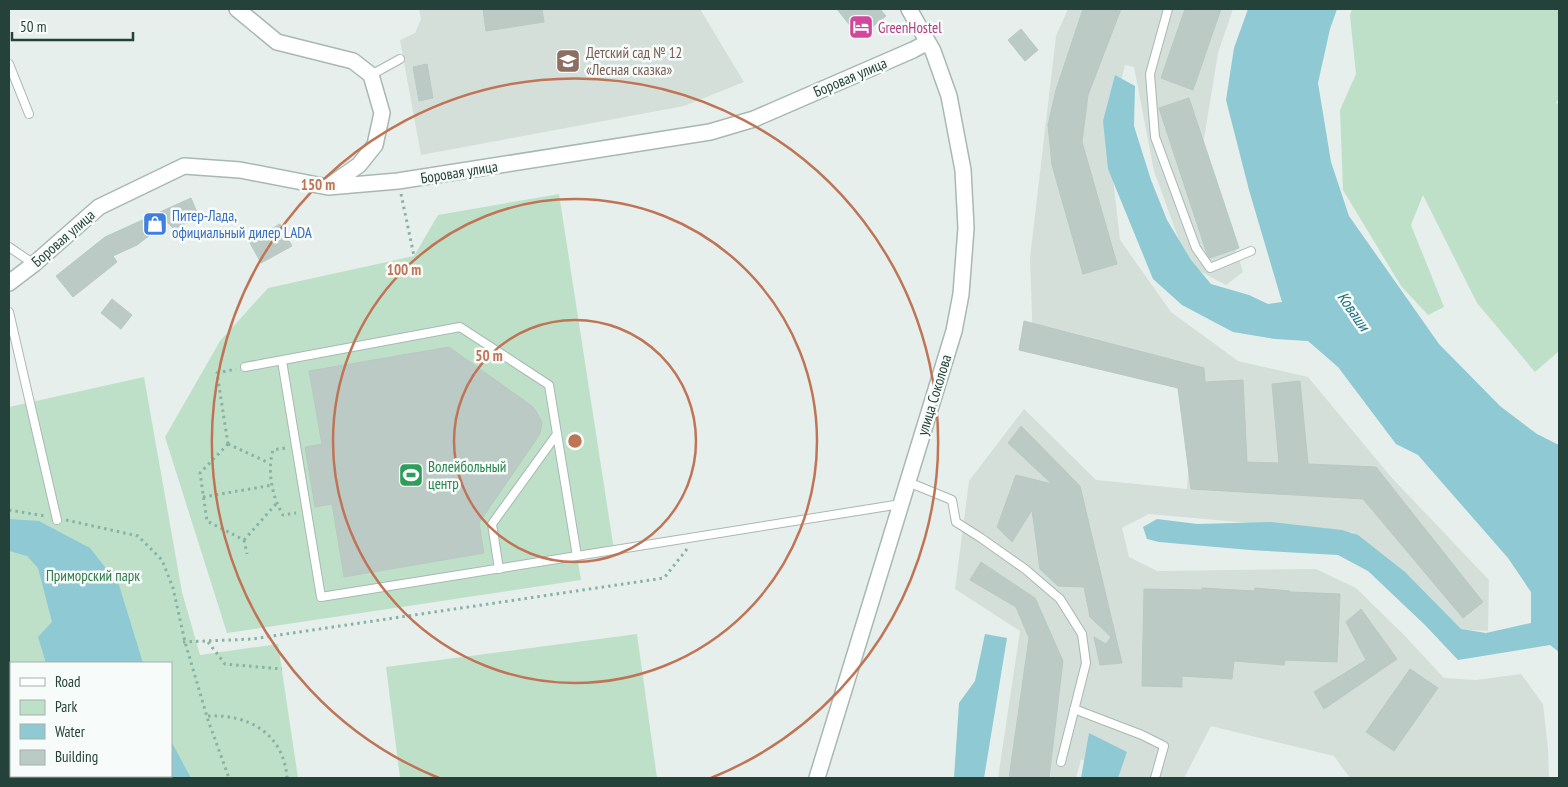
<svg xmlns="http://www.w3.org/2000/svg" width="1568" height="787" font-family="'PT Sans Narrow',sans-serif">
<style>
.built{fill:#d4dfda}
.green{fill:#bfe0c8;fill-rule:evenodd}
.water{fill:#8ec9d4}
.building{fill:#bbcac4;stroke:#b8c9c2}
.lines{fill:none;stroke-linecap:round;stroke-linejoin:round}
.service-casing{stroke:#a8b8b2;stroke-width:10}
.minor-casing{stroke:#a8b8b2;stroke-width:18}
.path{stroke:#86b3a5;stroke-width:3;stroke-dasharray:2.5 4;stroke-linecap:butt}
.service{stroke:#fff;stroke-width:8}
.minor{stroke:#fff;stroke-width:15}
.ring{fill:none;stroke:#c07456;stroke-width:2.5}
.labels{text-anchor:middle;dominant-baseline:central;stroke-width:5;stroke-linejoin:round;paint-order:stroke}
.hotel-label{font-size:15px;fill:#b23c85;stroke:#f7fbf9;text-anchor:start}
.education-label{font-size:15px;fill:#785e54;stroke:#f7fbf9;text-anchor:start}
.street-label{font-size:15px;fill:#24423a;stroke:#f7fbf9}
.shop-label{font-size:15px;fill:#366cbe;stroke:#f7fbf9;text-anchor:start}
.leisure-label{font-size:15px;fill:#27864d;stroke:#f7fbf9;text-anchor:start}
.park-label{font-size:15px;fill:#2d7a4b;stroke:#f7fbf9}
.water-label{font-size:16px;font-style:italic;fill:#1c6f80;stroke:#f7fbf9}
.centre{fill:#c07456;stroke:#f7fbf9;stroke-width:2.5}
.ring-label{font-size:15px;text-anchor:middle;font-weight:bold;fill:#c07456;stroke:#f7fbf9;stroke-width:5;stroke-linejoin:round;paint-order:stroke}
</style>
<rect width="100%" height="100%" fill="#e6efeb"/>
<!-- built -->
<path class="built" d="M 419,9 L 700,9 L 744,82 L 684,106 L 421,155 L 400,40 L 415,33 L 421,19 Z
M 1068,9 L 1233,9 L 1218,53 L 1203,145 L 1243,272 L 1226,285 L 1188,265 L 1154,171 L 1134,67 L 1125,65 L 1108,134 L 1120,240 L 1171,312 L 1238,361 L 1308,377 L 1391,477 L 1489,580 L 1488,631 L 1449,629 L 1352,532 L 1149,514 L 1122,528 L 1129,557 L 1157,571 L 1316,569 L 1356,588 L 1404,635 L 1444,678 L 1476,680 L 1521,674 L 1543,704 L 1548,749 L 1549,778 L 1350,778 L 1334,756 L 1211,726 L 1184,778 L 1114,778 L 1081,759 L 1076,778 L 998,778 L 1020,631 L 955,589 L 969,481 L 1024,409 L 1096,480 L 1187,489 L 1193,386 L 1033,343 L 1030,258 L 1056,36 Z"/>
<!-- green -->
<path class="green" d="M 1352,9 L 1559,9 L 1559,98 L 1556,103 L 1559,104 L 1559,351 L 1535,372 L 1477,303 L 1423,195 L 1411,225 L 1444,307 L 1428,315 L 1401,286 L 1343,190 L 1340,110 L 1356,74 L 1350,15 Z
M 559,194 L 614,550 L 577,556 L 581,580 L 227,633 L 165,437 L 220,341 L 268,288 L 414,256 L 438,215 Z
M 144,377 L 182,592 L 200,655 L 278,644 L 298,778 L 9,778 L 9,407 ZM 11,663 L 171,663 L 171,776 L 11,776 Z
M 637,634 L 657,778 L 400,778 L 386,667 Z"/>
<!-- water -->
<path class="water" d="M 1248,9 L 1337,9 L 1330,29 L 1318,83 L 1331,162 L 1349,216 L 1439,344 L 1500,406 L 1537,434 L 1559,445 L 1559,652 L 1550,645 L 1458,660 L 1425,625 L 1368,571 L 1338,555 L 1250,550 L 1159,542 L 1147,539 L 1143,527 L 1157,519 L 1197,524 L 1271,522 L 1342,530 L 1358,535 L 1405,572 L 1461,629 L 1486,633 L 1531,623 L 1531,592 L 1508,558 L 1418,455 L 1396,444 L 1338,367 L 1308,341 L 1275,339 L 1233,332 L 1182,305 L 1153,279 L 1108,169 L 1103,121 L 1115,75 L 1135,86 L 1134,126 L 1151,180 L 1167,220 L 1191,260 L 1211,284 L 1249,295 L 1268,304 L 1282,302 L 1249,190 L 1226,100 L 1234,48 Z
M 9,519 L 39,521 L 90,548 L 119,585 L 143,663 L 46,663 L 38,637 L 52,622 L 38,568 L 27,556 L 9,551 Z
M 985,634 L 1007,638 L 984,778 L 954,778 L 959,703 L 975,681 Z
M 1089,733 L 1127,752 L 1118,778 L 1081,778 Z
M 171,741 L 191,778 L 137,778 L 135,776 L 171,776 Z"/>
<!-- building -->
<path class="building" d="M 483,9 L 542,9 L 544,22 L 486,31 Z
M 837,9 L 880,9 L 886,16 L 859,37 Z
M 1083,9 L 1121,9 L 1088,95 L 1082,142 L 1117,264 L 1083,274 L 1052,165 L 1048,125 L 1056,90 Z
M 1185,9 L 1221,9 L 1193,90 L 1161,78 Z
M 1021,29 L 1038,50 L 1025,61 L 1008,40 Z
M 427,64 L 433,98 L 419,101 L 413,67 Z
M 1189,98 L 1239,248 L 1210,258 L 1207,254 L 1159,108 Z
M 191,198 L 199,217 L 174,229 L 167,222 L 137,245 L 113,256 L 117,262 L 73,297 L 56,276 L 105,237 Z
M 280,224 L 292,246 L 261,263 L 249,241 Z
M 112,299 L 132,315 L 121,329 L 101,313 Z
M 1024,321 L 1204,368 L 1205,382 L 1243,380 L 1247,462 L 1279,463 L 1272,384 L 1300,381 L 1308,464 L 1376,467 L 1483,602 L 1463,618 L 1363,499 L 1191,489 L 1178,388 L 1019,350 Z
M 449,347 L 532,406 L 536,411 L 542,422 L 540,434 L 479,523 L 484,553 L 344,577 L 332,504 L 315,507 L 305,447 L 322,444 L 309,371 Z
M 1021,426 L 1080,486 L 1122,663 L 1100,665 L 1094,637 L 1106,644 L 1111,637 L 1090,617 L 1084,587 L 1058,586 L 1040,569 L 1032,510 L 1012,542 L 997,527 L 1016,475 L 1052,484 L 1008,443 Z
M 981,562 L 1035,598 L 1063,661 L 1049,778 L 1009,778 L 1029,638 L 1016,607 L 970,580 Z
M 1202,588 L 1254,591 L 1255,588 L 1290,591 L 1290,592 L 1340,594 L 1337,662 L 1285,660 L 1284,665 L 1234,661 L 1232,679 L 1182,676 L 1182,687 L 1142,686 L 1144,589 L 1202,590 Z
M 1361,609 L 1397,659 L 1324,709 L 1314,692 L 1366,660 L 1346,622 Z
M 1410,669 L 1438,688 L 1394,751 L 1366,732 Z"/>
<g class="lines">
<defs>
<path id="service" d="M 1168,9 L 1150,74 L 1155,137 L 1196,248 L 1210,268 L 1251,251
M 9,64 L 29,114
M 371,75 L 400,59
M 9,247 L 34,264
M 9,312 L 57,520
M 282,361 L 321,597 L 901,504
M 245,367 L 460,327 L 549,385 L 577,556
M 908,482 L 952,500 L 956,522 L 981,538 L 1025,569 L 1060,599 L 1082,634 L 1086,663 L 1061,762
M 499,569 L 492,524 L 557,434
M 1074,709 L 1142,735 L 1164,746 L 1155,778"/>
<path id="minor" d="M 237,9 L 277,42 L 353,61 L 371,75 L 382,113 L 375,145 L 359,165 L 329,186
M 9,283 L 34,264 L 99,207 L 184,166 L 240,170 L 328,187 L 398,181 L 710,132 L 754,119 L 913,50 L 928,42
M 817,778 L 954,331 L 961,294 L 966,228 L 963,170 L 949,96 L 933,51 L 909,9"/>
</defs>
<!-- service casing -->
<use href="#service" class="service-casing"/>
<!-- minor casing -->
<use href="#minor" class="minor-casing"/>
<!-- path -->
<path class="path" d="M 401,194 L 414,256
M 228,444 L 200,473 L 207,521 L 244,540
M 228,444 L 217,373 L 236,369
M 228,444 L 269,463
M 285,448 L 273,450 C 267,471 272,497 283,515 L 296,513
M 203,497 L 273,485
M 9,510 L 45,516
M 66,520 L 138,536 L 162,560 L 173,588 L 185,642 L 208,720 L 229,778
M 244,540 L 276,504
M 244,540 L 247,554
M 183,642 L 252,639 L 664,578 L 687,549
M 208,642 L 225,664 L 282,669
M 208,716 C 249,714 284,734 287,778"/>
<!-- service -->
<use href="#service" class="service"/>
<!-- minor -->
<use href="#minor" class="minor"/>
</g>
<!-- distance rings -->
<g class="ring">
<circle cx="575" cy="441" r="121"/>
<circle cx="575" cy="441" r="242"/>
<path d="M439 778A363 363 0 1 1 711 778"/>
</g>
<!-- icons -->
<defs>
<symbol id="hotel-square" viewBox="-11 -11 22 22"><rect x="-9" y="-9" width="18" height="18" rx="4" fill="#d1479c" stroke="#f7fbf9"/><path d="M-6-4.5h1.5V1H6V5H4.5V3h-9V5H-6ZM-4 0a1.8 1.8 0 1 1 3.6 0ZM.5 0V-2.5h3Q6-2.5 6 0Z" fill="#fff"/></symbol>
<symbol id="school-square" viewBox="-11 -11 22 22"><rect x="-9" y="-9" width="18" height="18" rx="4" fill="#8d6e63" stroke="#f7fbf9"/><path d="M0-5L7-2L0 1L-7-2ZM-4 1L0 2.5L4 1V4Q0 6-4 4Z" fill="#fff"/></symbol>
<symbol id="shop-square" viewBox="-11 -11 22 22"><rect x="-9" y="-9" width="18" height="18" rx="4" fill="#3f7fe0" stroke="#f7fbf9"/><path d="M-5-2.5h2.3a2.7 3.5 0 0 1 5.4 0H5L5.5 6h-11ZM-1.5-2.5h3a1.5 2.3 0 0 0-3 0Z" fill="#fff"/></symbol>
<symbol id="stadium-square" viewBox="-11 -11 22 22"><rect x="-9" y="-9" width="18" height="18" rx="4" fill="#2e9e5b" stroke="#f7fbf9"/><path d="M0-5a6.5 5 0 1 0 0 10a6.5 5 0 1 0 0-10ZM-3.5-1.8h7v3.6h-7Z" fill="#fff"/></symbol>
</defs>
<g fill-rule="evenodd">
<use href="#hotel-square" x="847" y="13" width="28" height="28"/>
<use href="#school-square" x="554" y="47" width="28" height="28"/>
<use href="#shop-square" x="141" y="210" width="28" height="28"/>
<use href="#stadium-square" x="397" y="461" width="28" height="28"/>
</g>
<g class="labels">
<!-- hotel labels -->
<g class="hotel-label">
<text x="878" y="27">GreenHostel</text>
</g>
<!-- education labels -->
<g class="education-label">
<text x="586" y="52">Детский сад № 12<tspan x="586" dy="17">«Лесная сказка»</tspan></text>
</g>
<!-- street labels -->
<g class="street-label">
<text transform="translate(850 77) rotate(-23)">Боровая улица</text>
<text transform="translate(459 172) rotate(-9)">Боровая улица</text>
<text transform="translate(63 238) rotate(-41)">Боровая улица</text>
<text transform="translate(934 395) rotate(-73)">улица Соколова</text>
</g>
<!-- shop labels -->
<g class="shop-label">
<text x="172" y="215">Питер-Лада,<tspan x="172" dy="17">официальный дилер LADA</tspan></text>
</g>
<!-- leisure labels -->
<g class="leisure-label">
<text x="428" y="466">Волейбольный<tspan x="428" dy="17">центр</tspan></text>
</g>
<!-- park labels -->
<g class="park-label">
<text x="93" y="575">Приморский парк</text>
</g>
<!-- water labels -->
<g class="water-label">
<text transform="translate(1354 311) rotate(55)">Коваши</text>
</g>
</g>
<circle cx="575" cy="441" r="8" class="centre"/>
<g class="ring-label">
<text x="318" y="190">150 m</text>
<text x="404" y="275">100 m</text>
<text x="489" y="361">50 m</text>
</g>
<!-- border -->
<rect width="1568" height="787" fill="none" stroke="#24423a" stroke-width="20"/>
<!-- legend -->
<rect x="10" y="662" width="162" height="115" fill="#f7fbf9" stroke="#a3b1ad"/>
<rect x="20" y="678" width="25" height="8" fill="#ffffff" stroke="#a3b1ad"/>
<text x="55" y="687" font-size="15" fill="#24423a">Road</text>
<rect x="20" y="700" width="25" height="15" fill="#bfe0c8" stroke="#a3b1ad"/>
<text x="55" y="712" font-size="15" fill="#24423a">Park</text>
<rect x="20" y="724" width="25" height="15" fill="#8ec9d4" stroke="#a3b1ad"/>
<text x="55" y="737" font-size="15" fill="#24423a">Water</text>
<rect x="20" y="750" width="25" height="15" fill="#bbcac4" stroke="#a3b1ad"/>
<text x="55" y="762" font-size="15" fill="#24423a">Building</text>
<!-- scale -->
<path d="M12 32v8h121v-8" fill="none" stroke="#24423a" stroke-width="2.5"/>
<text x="20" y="32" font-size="15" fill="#24423a" stroke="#f7fbf9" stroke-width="4" paint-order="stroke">50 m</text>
</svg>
